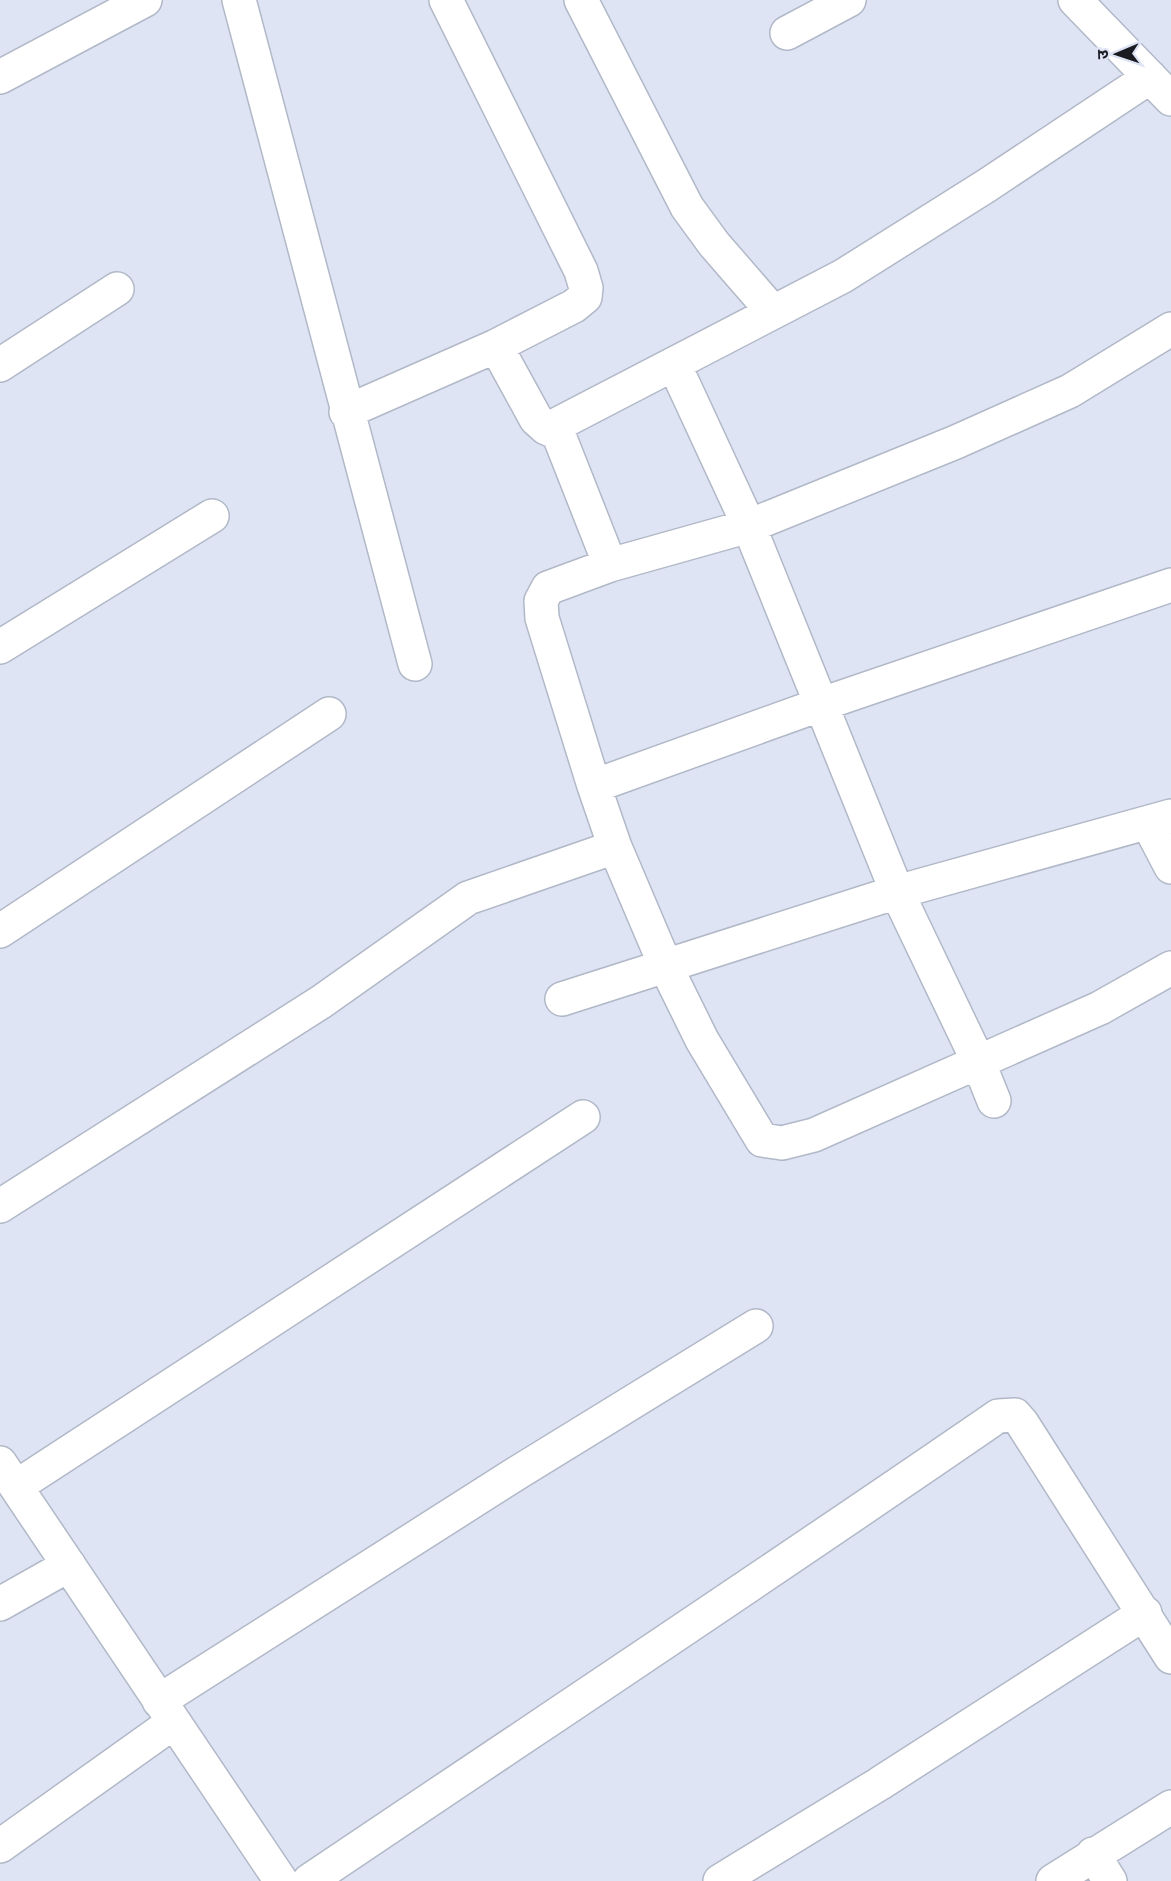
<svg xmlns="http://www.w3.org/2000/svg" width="1171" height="1881" font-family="'Source Sans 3','Noto Sans Devanagari',sans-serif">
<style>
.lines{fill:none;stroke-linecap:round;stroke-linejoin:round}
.minor-casing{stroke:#b1b8c7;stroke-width:36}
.minor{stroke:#fff;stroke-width:33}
</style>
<rect width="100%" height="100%" fill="#dee4f4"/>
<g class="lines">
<defs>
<path id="minor" d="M 239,0 L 415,664
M 581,0 L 687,207 L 714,244 L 773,312
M 1075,0 L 1171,99
M 787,33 L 849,0
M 0,77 L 145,0
M 1171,329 L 1070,391 L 956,442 L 749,526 L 610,565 L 548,588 L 541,601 L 542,618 L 594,786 L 615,847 L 666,967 L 702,1040 L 762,1140 L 782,1143 L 814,1135 L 1100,1008 L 1171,968
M 496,346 L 536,419 L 546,428 L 558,433
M 674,364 L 749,526 L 897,892 L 978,1061 L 994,1101
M 0,365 L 117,289
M 346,412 L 496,346 L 574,306 L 585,297 L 586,288 L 581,271 L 446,0
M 610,565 L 558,433 L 560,423 L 843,276 L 986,186 L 1150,77
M 0,647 L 212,516
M 594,786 L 822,704 L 1171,585
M 1149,825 L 1171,867
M 0,931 L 329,714
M 562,999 L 897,892 L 1171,816
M 0,1206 L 321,1002 L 468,898 L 615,847
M 0,1463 L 281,1881
M 17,1486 L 583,1117
M 0,1604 L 69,1565
M 159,1701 L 517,1473 L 756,1326
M 0,1846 L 174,1722
M 1093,1854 L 1110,1881
M 309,1881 C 539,1726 770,1573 998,1416 L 1015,1415 L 1022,1423 L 1171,1657
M 720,1881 L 879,1784 L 1145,1613
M 1053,1881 L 1171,1807"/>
</defs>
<!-- minor casing -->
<use href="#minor" class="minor-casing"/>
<!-- minor -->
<use href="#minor" class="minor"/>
</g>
<!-- north arrow -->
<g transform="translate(1117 54) rotate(268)" stroke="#dee4f4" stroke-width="4.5" paint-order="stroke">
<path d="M0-4.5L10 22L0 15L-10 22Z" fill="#191b21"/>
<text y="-9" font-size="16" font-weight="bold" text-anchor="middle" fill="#191b21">उ</text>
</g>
</svg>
